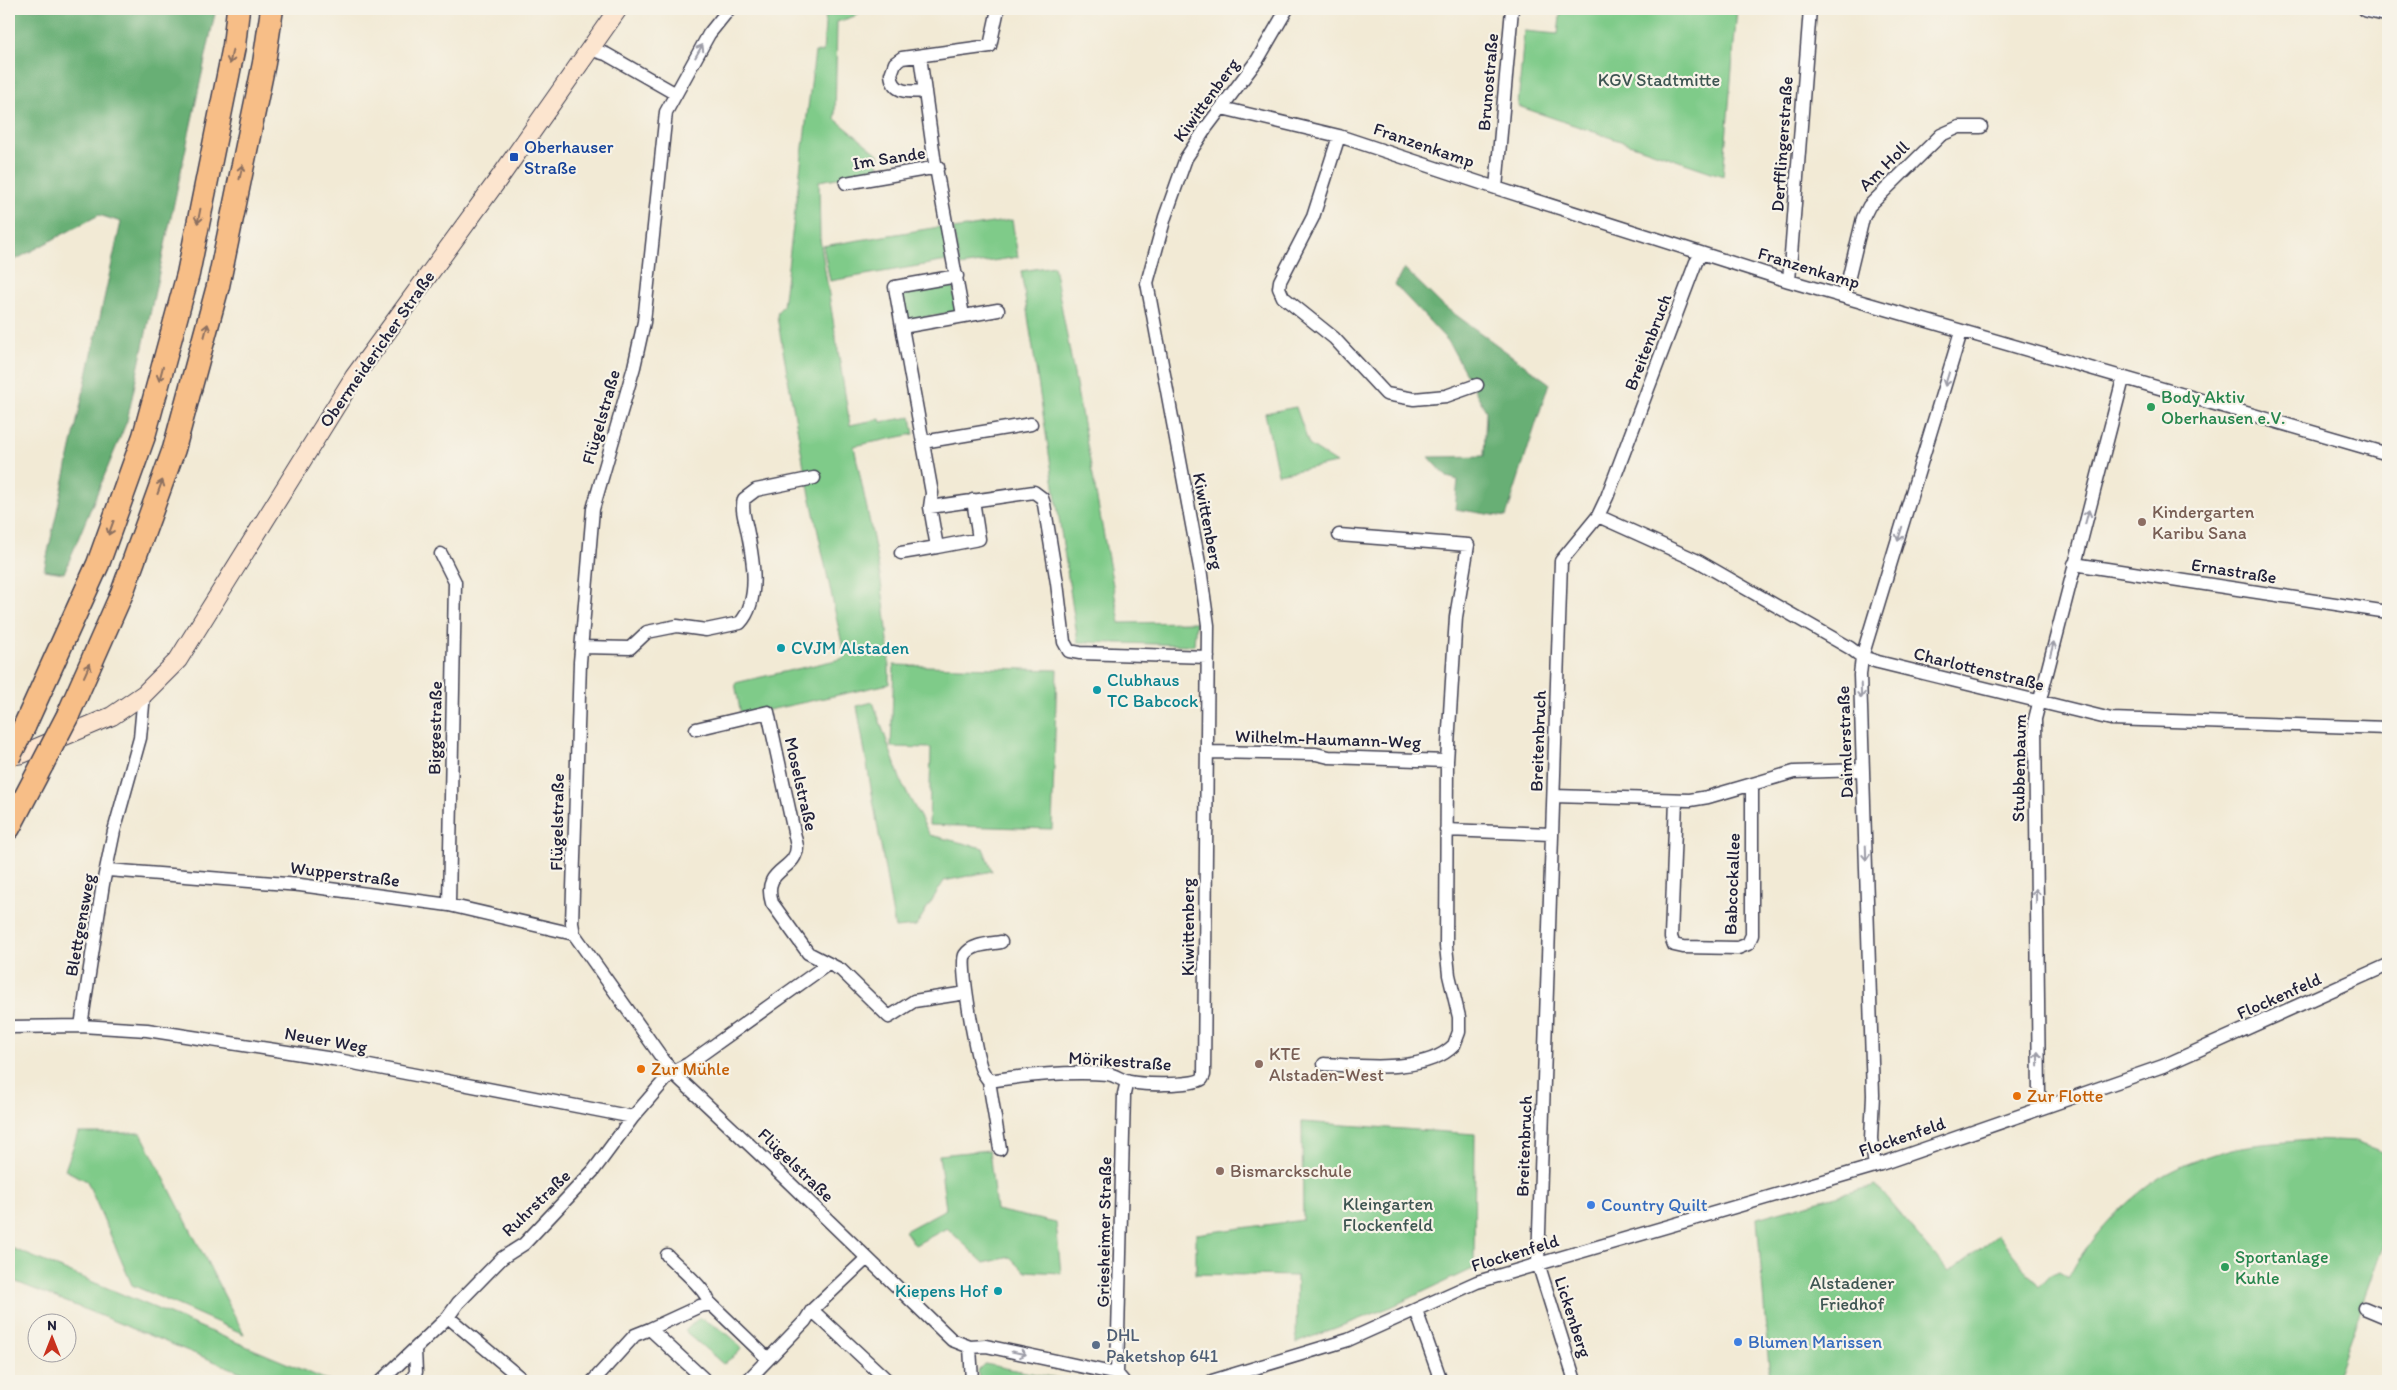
<svg xmlns="http://www.w3.org/2000/svg" width="2397" height="1390" font-family="Itim,sans-serif">
<style>
.green{fill:#7fcb89;stroke:#507662}
.forest{fill:#67af75;stroke:#446858}
.lines{fill:none;stroke-linecap:round;stroke-linejoin:round}
.minor-casing{stroke:#414052;stroke-width:15}
.tertiary-casing{stroke:#414052;stroke-width:18}
.secondary-casing{stroke:#414052;stroke-width:20}
.motorway-casing{stroke:#414052;stroke-width:25}
.minor{stroke:#fff;stroke-width:12}
.tertiary{stroke:#fff;stroke-width:15}
.secondary{stroke:#fce5cf;stroke-width:18}
.motorway{stroke:#f7be87;stroke-width:22}
.motorway-bridge-casing{stroke:#414052;stroke-width:25;stroke-linecap:butt}
.motorway-bridge{stroke:#f7be87;stroke-width:22}
.oneway{stroke:#9c9ca7}
.oneway2{stroke:#8c7061}
.transit-dot{fill:#1a4fb4;stroke:#f7f3e8;stroke-width:2}
.leisure-dot{fill:#2e9e5b;stroke:#f7f3e8;stroke-width:2}
.education-dot{fill:#8d6e63;stroke:#f7f3e8;stroke-width:2}
.culture-dot{fill:#0f9aa8;stroke:#f7f3e8;stroke-width:2}
.food-dot{fill:#e8710a;stroke:#f7f3e8;stroke-width:2}
.shop-dot{fill:#3f7fe0;stroke:#f7f3e8;stroke-width:2}
.service-dot{fill:#5c6f8a;stroke:#f7f3e8;stroke-width:2}
.labels{text-anchor:middle;dominant-baseline:central;stroke-width:4.5;stroke-linejoin:round;paint-order:stroke}
.park-label{font-size:18px;fill:#3e5552;stroke:#f7f3e8}
.street-label{font-size:18px;fill:#22223b;stroke:#f7f3e8}
.transit-label{font-size:18px;fill:#164399;stroke:#f7f3e8;text-anchor:start}
.leisure-label{font-size:18px;fill:#27864d;stroke:#f7f3e8;text-anchor:start}
.education-label{font-size:18px;fill:#785e54;stroke:#f7f3e8;text-anchor:start}
.culture-label{font-size:18px;fill:#0d838f;stroke:#f7f3e8;text-anchor:start}
.food-label{font-size:18px;fill:#c56008;stroke:#f7f3e8;text-anchor:start}
.shop-label{font-size:18px;fill:#366cbe;stroke:#f7f3e8;text-anchor:start}
.service-label{font-size:18px;fill:#4e5e75;stroke:#f7f3e8;text-anchor:start}
</style>
<rect width="100%" height="100%" fill="#f7f3e8"/>
<filter id="ink" filterUnits="userSpaceOnUse"><feTurbulence type="fractalNoise" baseFrequency=".02" numOctaves="2"/><feDisplacementMap in="SourceGraphic" scale="10" xChannelSelector="R" yChannelSelector="G"/><feConvolveMatrix kernelMatrix="1 2 1 2 8 2 1 2 1" color-interpolation-filters="sRGB"/></filter>
<filter id="wash" filterUnits="userSpaceOnUse"><feTurbulence type="fractalNoise" baseFrequency=".0096" numOctaves="4" result="noise"/><feDisplacementMap in="SourceGraphic" scale="20" xChannelSelector="R" yChannelSelector="G"/><feGaussianBlur stdDeviation="1.12" result="paint"/><feColorMatrix in="noise" values="0 0 0 0 0 0 0 0 0 0 0 0 0 0 0 0 0 1.4 0 .05"/><feComposite in="paint" operator="in"/></filter>
<g filter="url(#wash)">
<rect width="100%" height="100%" fill="#f2ead5"/>
<!-- green -->
<path class="green" d="M 826,9 L 856,9 L 858,15 L 837,22 L 835,119 L 878,154 L 879,171 L 819,181 L 820,239 L 850,425 L 880,419 L 881,422 L 911,417 L 914,434 L 854,446 C 869,523 891,604 889,684 L 741,716 L 735,683 L 845,658 L 804,467 L 777,317 L 778,311 L 783,306 L 815,52 L 823,52 Z
M 1561,9 L 1737,9 L 1723,176 L 1518,106 L 1524,31 L 1558,34 Z
M 1012,220 L 1018,257 L 960,266 L 953,229 Z
M 945,226 L 947,261 L 830,281 L 823,246 Z
M 1054,266 L 1120,623 L 1196,622 L 1194,645 L 1078,642 L 1021,271 Z
M 948,283 L 953,285 L 956,309 L 954,312 L 908,320 L 904,317 L 901,296 L 904,291 Z
M 1296,407 L 1309,445 L 1337,463 L 1278,474 L 1265,413 Z
M 894,665 L 1057,670 L 1052,829 L 929,825 L 931,748 L 891,747 Z
M 873,702 L 902,784 L 930,835 L 983,848 L 992,871 L 944,881 L 916,926 L 895,928 L 857,706 Z
M 1302,1122 L 1475,1134 L 1474,1268 L 1391,1307 L 1296,1343 L 1297,1276 L 1196,1274 L 1196,1234 L 1303,1220 Z
M 78,1133 L 141,1133 L 244,1334 L 132,1285 L 87,1181 L 65,1170 Z
M 2310,1140 L 2356,1142 L 2388,1154 L 2388,1234 L 2335,1381 L 1770,1381 L 1757,1218 L 1876,1185 L 1949,1272 L 1998,1235 L 2039,1287 L 2050,1275 L 2059,1271 L 2069,1277 C 2087,1240 2119,1207 2152,1183 C 2170,1169 2197,1160 2218,1153 C 2247,1143 2280,1143 2310,1140 Z
M 989,1150 L 996,1210 L 1056,1223 L 1061,1273 L 1024,1271 L 1010,1257 L 984,1263 L 947,1228 L 915,1245 L 905,1231 L 946,1209 L 939,1155 Z
M 9,1247 L 31,1256 L 329,1381 L 263,1381 L 9,1279 Z
M 699,1318 C 713,1324 734,1335 741,1349 L 737,1354 L 723,1364 L 685,1331 Z
M 985,1364 L 1072,1381 L 979,1381 L 978,1371 Z"/>
<!-- forest -->
<path class="forest" d="M 9,9 L 216,9 L 127,421 L 64,573 L 44,570 L 121,222 L 99,215 L 9,263 Z
M 1404,268 L 1441,304 L 1549,383 L 1506,517 L 1455,509 L 1458,480 L 1447,477 L 1429,457 L 1484,456 L 1486,411 L 1448,341 L 1395,285 Z"/>
</g>
<g filter="url(#ink)">
<g class="lines">
<defs>
<path id="minor" d="M 729,9 L 709,34 L 666,112 L 644,322 L 634,367 L 593,509 L 580,662 L 572,923 L 574,934 L 672,1072 L 770,1164 L 952,1340 L 970,1347 L 986,1346 L 1117,1374
M 589,49 L 606,54 L 676,94
M 920,56 L 934,157 L 963,315
M 925,91 C 909,92 893,94 891,74 L 895,63 L 902,58 L 990,46 L 998,9
M 1222,108 L 1339,136 L 1496,188 L 1789,281 L 2388,454
M 1339,136 L 1313,217 L 1280,281 L 1279,288 L 1283,297 L 1334,338 L 1386,394 L 1414,399 L 1446,396 L 1477,385
M 846,183 L 938,167
M 1496,188 L 1512,9
M 1789,281 L 1810,9
M 1844,297 L 1863,218 L 1869,206 L 1941,135 L 1959,127 L 1981,127
M 998,310 L 902,327 L 932,493 L 930,507 L 1034,492 L 1042,498 L 1044,504 L 1057,583 L 1064,642 L 1069,651 L 1080,653 L 1208,657
M 902,327 L 895,287 L 957,276
M 923,442 L 1031,424
M 930,507 L 937,547 L 979,539 L 973,500
M 1598,516 L 1698,561 L 1850,648 L 1862,657 L 1878,662 L 2111,719 L 2388,728
M 901,553 L 937,547
M 441,554 L 455,582 L 449,905
M 2074,564 L 2388,612
M 582,647 L 630,648 L 647,632 L 677,626 L 706,630 L 740,623 C 761,600 753,558 747,529 C 745,519 741,510 744,499 L 756,490 L 814,478
M 696,729 L 768,712 L 797,846 C 797,872 761,867 772,903 L 808,953 L 841,970 L 889,1017 L 914,1001 L 966,993
M 1207,752 L 1316,754 L 1329,757 L 1447,761
M 1554,796 L 1690,800 L 1708,797 L 1794,772 L 1863,770
M 1676,800 L 1671,937 L 1674,945 L 1683,947 L 1738,948 L 1748,944 L 1752,935 L 1752,784
M 1446,830 L 1551,834
M 108,870 L 300,885 L 449,905 L 574,934
M 81,1026 L 103,884 L 114,831 L 140,738 L 144,694
M 9,1027 L 81,1026 L 147,1030 L 333,1059 L 633,1117
M 1324,1064 C 1361,1066 1426,1074 1454,1045 L 1459,1032 L 1459,1017 L 1449,975 L 1446,946 L 1447,761 L 1456,617 L 1468,545 L 1339,535
M 989,1081 C 986,1077 983,1073 981,1068 C 976,1053 959,964 965,955 C 972,944 989,944 1001,942
M 2041,1107 L 2039,1096 L 2035,719 L 2123,379
M 1000,1149 L 989,1081 C 1028,1075 1068,1071 1108,1074 C 1114,1075 1120,1079 1126,1081 C 1139,1085 1191,1086 1202,1079 L 1204,1075 L 1208,625 L 1200,568 L 1147,283 L 1165,217 L 1186,158 L 1206,128 L 1258,59 L 1287,9
M 1875,1166 L 1871,1139 L 1873,1095 L 1860,675 L 1862,657 L 1961,332
M 667,1255 C 677,1266 707,1289 709,1303
M 2364,1308 L 2388,1318
M 812,1310 L 888,1381
M 1416,1310 L 1441,1381
M 448,1317 L 524,1381
M 650,1329 L 700,1306 L 711,1304 L 768,1359
M 970,1347 L 972,1381
M 381,1381 L 448,1317 L 458,1303 L 502,1258 L 524,1244 L 593,1171 L 633,1117 L 672,1072 L 688,1064 L 828,964
M 411,1381 L 416,1372 L 415,1350
M 593,1381 L 635,1335 L 650,1329 L 706,1381
M 747,1381 L 805,1321 L 812,1310 L 867,1258
M 1123,1381 L 1117,1374 L 1124,1094 L 1127,1081
M 1212,1381 L 1348,1340 L 1477,1282 L 1875,1166 L 2163,1066 L 2388,965
M 1575,1381 L 1538,1263 L 1561,561 L 1598,516 L 1607,497 L 1696,262 L 1702,254"/>
<path id="tertiary" d="M 2366,9 L 2388,14"/>
<path id="secondary" d="M 9,756 L 22,754 L 112,716 L 144,694 L 178,660 L 354,377 L 500,177 L 618,9"/>
<path id="motorway" d="M 68,715 L 122,593 L 174,449 L 218,286 L 264,63 L 272,9
M 24,727 L 98,564 L 144,436 L 188,274 L 234,46 L 238,9
M 9,828 L 42,765"/>
</defs>
<!-- minor casing -->
<use href="#minor" class="minor-casing"/>
<!-- tertiary casing -->
<use href="#tertiary" class="tertiary-casing"/>
<!-- secondary casing -->
<use href="#secondary" class="secondary-casing"/>
<!-- motorway casing -->
<use href="#motorway" class="motorway-casing"/>
<!-- minor -->
<use href="#minor" class="minor"/>
<!-- tertiary -->
<use href="#tertiary" class="tertiary"/>
<!-- secondary -->
<use href="#secondary" class="secondary"/>
<!-- motorway -->
<use href="#motorway" class="motorway"/>
<defs>
<path id="motorway-bridge" d="M 9,757 L 24,727
M 42,765 L 68,715"/>
</defs>
<!-- motorway-bridge casing -->
<use href="#motorway-bridge" class="motorway-bridge-casing"/>
<!-- motorway-bridge -->
<use href="#motorway-bridge" class="motorway-bridge"/>
</g>
<!-- one-way arrows -->
<defs><path id="oneway-shaft" d="M-6 0H5M1.5-3L5.5 0L1.5 3" fill="none" stroke-width="1.6" stroke-linecap="round" stroke-linejoin="round" transform="scale(1.25)"/></defs>
<g class="oneway">
<use href="#oneway-shaft" transform="translate(699 51) rotate(-60)"/>
<use href="#oneway-shaft" transform="translate(1947 379) rotate(107)"/>
<use href="#oneway-shaft" transform="translate(2087 517) rotate(-75)"/>
<use href="#oneway-shaft" transform="translate(1900 534) rotate(107)"/>
<use href="#oneway-shaft" transform="translate(2052 649) rotate(-75)"/>
<use href="#oneway-shaft" transform="translate(1861 691) rotate(88)"/>
<use href="#oneway-shaft" transform="translate(1866 853) rotate(88)"/>
<use href="#oneway-shaft" transform="translate(2036 896) rotate(-91)"/>
<use href="#oneway-shaft" transform="translate(2038 1059) rotate(-91)"/>
<use href="#oneway-shaft" transform="translate(1019 1353) rotate(12)"/>
</g>
<g class="oneway2">
<use href="#oneway-shaft" transform="translate(231 57) rotate(101)"/>
<use href="#oneway-shaft" transform="translate(241 172) rotate(-78)"/>
<use href="#oneway-shaft" transform="translate(199 216) rotate(101)"/>
<use href="#oneway-shaft" transform="translate(206 331) rotate(-75)"/>
<use href="#oneway-shaft" transform="translate(161 374) rotate(105)"/>
<use href="#oneway-shaft" transform="translate(160 487) rotate(-70)"/>
<use href="#oneway-shaft" transform="translate(111 528) rotate(110)"/>
<use href="#oneway-shaft" transform="translate(87 670) rotate(-66)"/>
</g>
</g>
<!-- markers -->
<rect class="transit-dot" x="509" y="152" width="10" height="10" rx="2.5"/>
<g class="leisure-dot">
<circle cx="2151" cy="407" r="5"/>
<circle cx="2225" cy="1267" r="5"/>
</g>
<g class="education-dot">
<circle cx="2142" cy="522" r="5"/>
<circle cx="1259" cy="1064" r="5"/>
<circle cx="1220" cy="1171" r="5"/>
</g>
<g class="culture-dot">
<circle cx="781" cy="648" r="5"/>
<circle cx="1097" cy="690" r="5"/>
<circle cx="998" cy="1291" r="5"/>
</g>
<g class="food-dot">
<circle cx="641" cy="1069" r="5"/>
<circle cx="2017" cy="1096" r="5"/>
</g>
<g class="shop-dot">
<circle cx="1591" cy="1205" r="5"/>
<circle cx="1738" cy="1342" r="5"/>
</g>
<circle class="service-dot" cx="1096" cy="1345" r="5"/>
<g class="labels">
<!-- park labels -->
<g class="park-label">
<text x="1659" y="80">KGV Stadtmitte</text>
<text x="1388" y="1204">Kleingarten<tspan x="1388" dy="21">Flockenfeld</tspan></text>
<text x="1852" y="1283">Alstadener<tspan x="1852" dy="21">Friedhof</tspan></text>
</g>
<!-- street labels -->
<g class="street-label">
<text transform="translate(1488 82) rotate(-85)">Brunostraße</text>
<text transform="translate(1206 100) rotate(-54)">Kiwittenberg</text>
<text transform="translate(1782 144) rotate(-86)">Derfflingerstraße</text>
<text transform="translate(1424 145) rotate(19)">Franzenkamp</text>
<text transform="translate(889 158) rotate(-9)">Im Sande</text>
<text transform="translate(1884 166) rotate(-45)">Am Holl</text>
<text transform="translate(1809 268) rotate(17)">Franzenkamp</text>
<text transform="translate(1648 342) rotate(-69)">Breitenbruch</text>
<text transform="translate(377 349) rotate(-55)">Obermeidericher Straße</text>
<text transform="translate(601 417) rotate(-74)">Flügelstraße</text>
<text transform="translate(1208 521) rotate(79)">Kiwittenberg</text>
<text transform="translate(2234 571) rotate(9)">Ernastraße</text>
<text transform="translate(1979 669) rotate(14)">Charlottenstraße</text>
<text transform="translate(435 728) rotate(-89)">Biggestraße</text>
<text transform="translate(1328 739) rotate(2)">Wilhelm-Haumann-Weg</text>
<text transform="translate(1538 741) rotate(-88)">Breitenbruch</text>
<text transform="translate(1845 742) rotate(-92)">Daimlerstraße</text>
<text transform="translate(2019 768) rotate(-89)">Stubbenbaum</text>
<text transform="translate(801 784) rotate(77)">Moselstraße</text>
<text transform="translate(557 822) rotate(-89)">Flügelstraße</text>
<text transform="translate(345 874) rotate(7)">Wupperstraße</text>
<text transform="translate(1732 884) rotate(-88)">Babcockallee</text>
<text transform="translate(80 925) rotate(-80)">Blettgensweg</text>
<text transform="translate(1188 927) rotate(-90)">Kiwittenberg</text>
<text transform="translate(2279 996) rotate(-24)">Flockenfeld</text>
<text transform="translate(326 1040) rotate(10)">Neuer Weg</text>
<text transform="translate(1120 1061) rotate(4)">Mörikestraße</text>
<text transform="translate(1902 1137) rotate(-19)">Flockenfeld</text>
<text transform="translate(1524 1146) rotate(-88)">Breitenbruch</text>
<text transform="translate(796 1165) rotate(44)">Flügelstraße</text>
<text transform="translate(536 1203) rotate(-44)">Ruhrstraße</text>
<text transform="translate(1104 1232) rotate(-89)">Griesheimer Straße</text>
<text transform="translate(1515 1253) rotate(-17)">Flockenfeld</text>
<text transform="translate(1573 1317) rotate(72)">Lickenberg</text>
</g>
<!-- transit labels -->
<g class="transit-label">
<text x="524" y="147">Oberhauser<tspan x="524" dy="21">Straße</tspan></text>
</g>
<!-- leisure labels -->
<g class="leisure-label">
<text x="2161" y="397">Body Aktiv<tspan x="2161" dy="21">Oberhausen e.V.</tspan></text>
<text x="2235" y="1257">Sportanlage<tspan x="2235" dy="21">Kuhle</tspan></text>
</g>
<!-- education labels -->
<g class="education-label">
<text x="2152" y="512">Kindergarten<tspan x="2152" dy="21">Karibu Sana</tspan></text>
<text x="1269" y="1054">KTE<tspan x="1269" dy="21">Alstaden-West</tspan></text>
<text x="1230" y="1171">Bismarckschule</text>
</g>
<!-- culture labels -->
<g class="culture-label">
<text x="791" y="648">CVJM Alstaden</text>
<text x="1107" y="680">Clubhaus<tspan x="1107" dy="21">TC Babcock</tspan></text>
<text x="988" y="1291" text-anchor="end">Kiepens Hof</text>
</g>
<!-- food labels -->
<g class="food-label">
<text x="651" y="1069">Zur Mühle</text>
<text x="2027" y="1096">Zur Flotte</text>
</g>
<!-- shop labels -->
<g class="shop-label">
<text x="1601" y="1205">Country Quilt</text>
<text x="1748" y="1342">Blumen Marissen</text>
</g>
<!-- service labels -->
<g class="service-label">
<text x="1106" y="1335">DHL<tspan x="1106" dy="21">Paketshop 641</tspan></text>
</g>
</g>
<!-- margin -->
<rect width="2397" height="1390" fill="none" stroke="#f7f3e8" stroke-width="30"/>
<!-- north arrow -->
<g transform="translate(52 1338)"><circle r="24" fill="#f7f3e8" stroke="#a29fa3"/>
<path d="M0-4L9 19L0 12L-9 19Z" fill="#c8321e"/>
<text y="-8" font-size="14" font-weight="bold" text-anchor="middle" fill="#22223b">N</text>
</g>
</svg>
